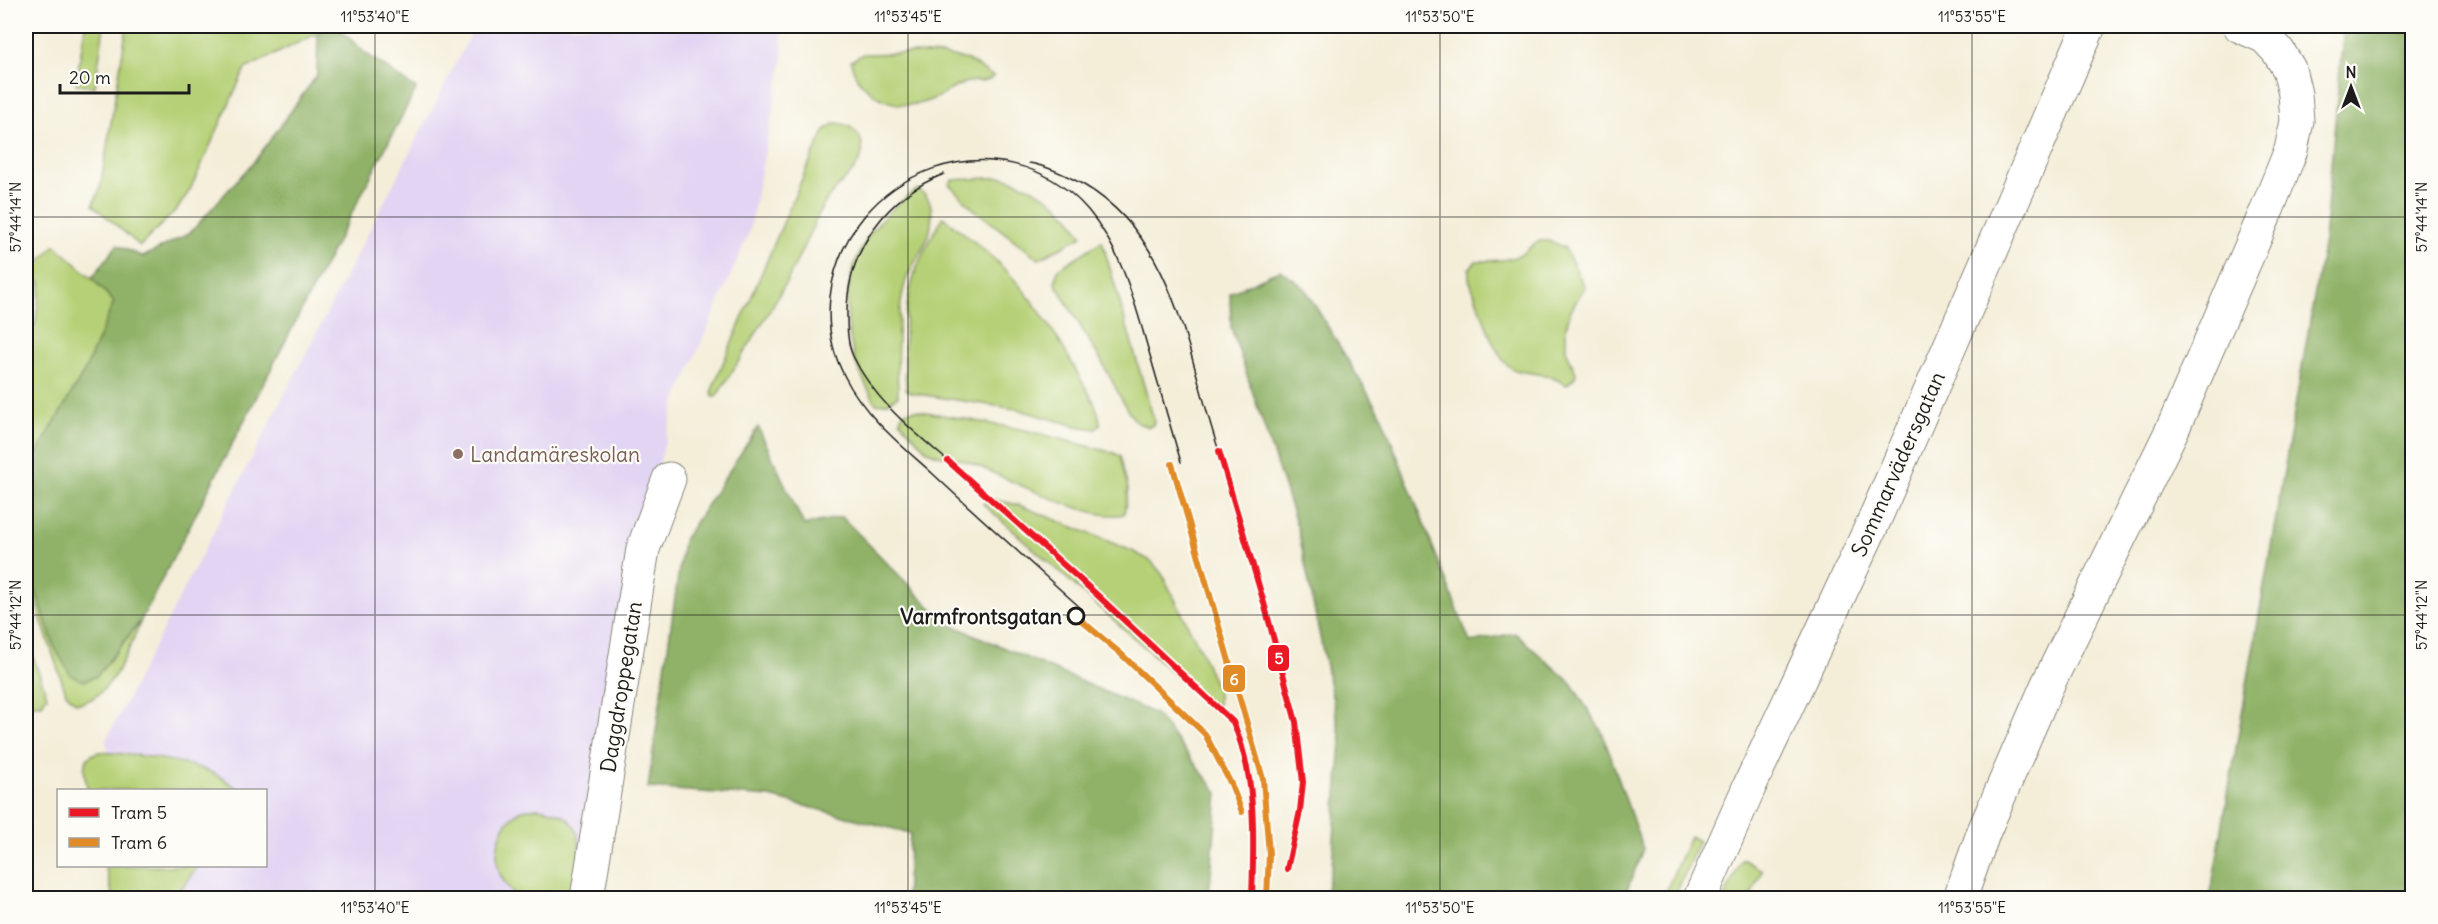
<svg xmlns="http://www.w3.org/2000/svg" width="2438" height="924" font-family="Delius,sans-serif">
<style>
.built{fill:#e2d4f3}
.green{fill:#b5d076;stroke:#687649;stroke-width:1.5}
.forest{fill:#90b267;stroke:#566742;stroke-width:1.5}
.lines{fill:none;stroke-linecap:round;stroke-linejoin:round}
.street-casing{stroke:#88857a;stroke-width:35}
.secondary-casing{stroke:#88857a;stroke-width:35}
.street{stroke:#fff;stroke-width:33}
.secondary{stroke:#fff;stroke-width:33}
.tram{stroke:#1c1c1c;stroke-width:1.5}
.tram-1-casing{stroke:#fdfcf7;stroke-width:10}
.tram-2-casing{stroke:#fdfcf7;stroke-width:10}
.tram-1{stroke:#eb1923;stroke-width:6}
.tram-2{stroke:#e18b26;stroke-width:6}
.ticks{fill:none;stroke:#1c1c1c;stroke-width:1.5;stroke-opacity:0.45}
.education-dot{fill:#8d6e63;stroke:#fdfcf7;stroke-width:2}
.stop-dot{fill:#fdfcf7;stroke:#1c1c1c;stroke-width:3}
.labels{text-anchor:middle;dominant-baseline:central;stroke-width:4.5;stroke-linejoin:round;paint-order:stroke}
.education-label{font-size:21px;fill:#785e54;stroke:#fdfcf7;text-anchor:start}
.street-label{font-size:21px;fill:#1c1c1c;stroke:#fdfcf7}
.stop-label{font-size:21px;font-weight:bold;fill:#1c1c1c;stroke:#fdfcf7;text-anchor:end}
.line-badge{stroke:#fdfcf7;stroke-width:2}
.badge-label{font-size:16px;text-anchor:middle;font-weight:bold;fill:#fff}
.neatline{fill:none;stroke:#1c1c1c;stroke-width:2}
.ticks-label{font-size:15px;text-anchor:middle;fill:#1c1c1c}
</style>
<rect width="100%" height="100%" fill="#fdfcf7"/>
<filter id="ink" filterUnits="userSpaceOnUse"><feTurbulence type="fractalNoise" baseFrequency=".0167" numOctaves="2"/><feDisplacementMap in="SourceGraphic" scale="12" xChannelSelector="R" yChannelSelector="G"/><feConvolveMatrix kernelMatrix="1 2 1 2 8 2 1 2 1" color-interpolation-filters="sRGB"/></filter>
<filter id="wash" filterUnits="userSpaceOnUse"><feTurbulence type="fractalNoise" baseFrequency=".008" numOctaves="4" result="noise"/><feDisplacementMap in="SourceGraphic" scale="24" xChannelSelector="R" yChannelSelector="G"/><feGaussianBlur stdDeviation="1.35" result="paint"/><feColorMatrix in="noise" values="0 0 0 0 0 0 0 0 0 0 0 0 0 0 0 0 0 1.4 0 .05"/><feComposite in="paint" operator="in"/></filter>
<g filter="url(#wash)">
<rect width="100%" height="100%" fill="#f4eed9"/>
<!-- built -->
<path class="built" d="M 475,26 L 779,26 L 781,28 L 783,58 L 749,233 L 675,403 L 633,565 L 576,898 L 143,898 L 135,866 L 266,866 L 266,790 L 118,790 L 106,740 Z"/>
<!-- green -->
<path class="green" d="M 85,26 L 104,26 L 95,87 L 76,84 Z
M 127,26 L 332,26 L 245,69 L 190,190 L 178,208 L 140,246 L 93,205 L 100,189 Z
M 913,53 L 943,55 L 968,60 L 994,77 C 985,83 974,80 964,83 C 952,88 942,96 931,100 C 910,108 887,106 870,91 C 860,83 853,75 851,61 L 863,54 Z
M 835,123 C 852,123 867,138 861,157 C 854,175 834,187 824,204 C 811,228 801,254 788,279 C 766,319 741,358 716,397 L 713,397 L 712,390 L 718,375 L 805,172 L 825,130 Z
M 1004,177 C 1038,189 1064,203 1082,236 L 1039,259 L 971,207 L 949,184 L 953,180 Z
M 917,189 C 932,197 933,209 931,225 C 930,241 912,263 906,280 C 896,313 897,361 898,396 L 887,403 L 876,404 C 868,388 857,371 853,353 C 836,281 857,231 917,189 Z
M 943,217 C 967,236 992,255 1013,278 C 1040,308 1061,342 1080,378 C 1088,392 1099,407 1100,424 L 1096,429 L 1076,426 L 1016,409 L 911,393 L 906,389 C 904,351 902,313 914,276 C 920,256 932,236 943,217 Z
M 1102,241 L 1154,420 L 1153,425 L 1149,427 L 1138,423 L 1129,413 L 1102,362 L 1055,283 L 1058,269 Z
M 1540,241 L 1549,241 L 1564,247 L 1585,287 L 1571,310 L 1566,327 L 1566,350 L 1576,373 L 1575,377 L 1567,385 L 1549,376 L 1514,370 L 1504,362 L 1492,341 L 1469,279 L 1469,269 L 1476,261 C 1491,261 1507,261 1520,255 C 1528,251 1531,244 1540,241 Z
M 55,245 L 92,278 L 114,302 L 86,368 L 36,455 L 26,461 L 26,326 L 35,326 L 41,282 L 29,280 L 31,271 Z
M 915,410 L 1025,430 L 1114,453 L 1120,456 L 1128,489 L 1124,514 C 1093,524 1001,475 969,462 C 957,457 939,458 928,451 C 926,450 902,424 900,421 L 901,416 L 905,412 Z
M 986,498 L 1019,505 L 1132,551 L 1151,561 L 1162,574 L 1200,649 L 1218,693 L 1218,704 L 1213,708 L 983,504 Z
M 26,530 L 30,532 L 33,583 L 55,648 L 97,676 L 141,621 C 130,646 110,703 76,703 L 66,693 L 26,575 Z
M 26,637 L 47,696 L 42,704 L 26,704 Z
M 98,752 C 135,754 178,759 213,773 C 222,777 229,783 237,788 L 239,790 L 88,790 C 84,775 79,758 98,752 Z
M 537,808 C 595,814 579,857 573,898 L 516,898 C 511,890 501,880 499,871 C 493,850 501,819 523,810 C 527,809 533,809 537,808 Z
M 1690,836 L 1699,841 L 1674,898 L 1663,898 Z
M 1742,859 L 1762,870 L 1750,898 L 1724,898 Z
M 105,866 L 198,866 L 174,898 L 113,898 Z"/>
<!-- forest -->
<path class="forest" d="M 331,26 L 336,26 L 364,52 L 416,89 L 141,620 L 97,676 L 84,681 L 71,676 L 55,648 L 33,583 L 30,533 L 26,530 L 26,461 L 36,455 L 86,368 L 114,302 L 92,278 L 117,245 L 143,257 L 190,233 L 257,158 L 317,75 L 318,33 Z
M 2344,26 L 2412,26 L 2412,898 L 2210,898 L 2324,240 Z
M 1280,270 L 1304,287 L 1382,417 L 1470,642 L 1515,633 L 1571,683 L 1602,732 L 1643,849 L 1624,898 L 1325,898 L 1332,866 L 1341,740 L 1298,529 L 1231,327 L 1230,293 Z
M 758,427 L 804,525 L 842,517 L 945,622 L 1156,714 L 1218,793 L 1209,898 L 906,898 L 910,833 L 770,797 L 648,788 L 683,541 Z"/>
</g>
<g filter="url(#ink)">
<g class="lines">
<defs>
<path id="street" d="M 587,898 L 643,549 L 669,479
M 1960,898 L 1984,831 L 2047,686 L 2174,426 L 2266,212 L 2291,150 L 2297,121 L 2295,94 L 2289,69 L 2278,51 L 2265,37 L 2240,26"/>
<path id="secondary" d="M 1700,898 L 1750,785 L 1873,523 L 2089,26"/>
</defs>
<!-- street casing -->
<use href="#street" class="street-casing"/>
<!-- secondary casing -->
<use href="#secondary" class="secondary-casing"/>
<!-- street -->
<use href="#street" class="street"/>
<!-- secondary -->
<use href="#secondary" class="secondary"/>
<!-- tram -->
<path class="tram" d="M 1029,163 C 1048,166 1068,176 1084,185 C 1178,240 1187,358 1219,451
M 944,174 C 887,196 848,249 847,311 C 847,325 847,343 853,356 C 873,399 913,431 948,461
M 1082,609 C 1032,564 981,519 932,473 C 901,445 864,415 845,377 C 832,353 827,325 830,297 C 844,171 1002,111 1088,210 C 1122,250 1135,304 1149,352 C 1160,389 1170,426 1181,462"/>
<defs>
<path id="tram-1" d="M 1219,451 L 1264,603 L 1296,722 L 1303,782 L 1300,811 L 1287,869
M 948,461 L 1094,592 L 1233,722 C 1257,777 1254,839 1252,898"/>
<path id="tram-2" d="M 1172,464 L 1263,779 L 1269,854 L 1267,898
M 1076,616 L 1120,653 L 1205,734 L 1231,784 L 1242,812"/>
</defs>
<!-- tram-1 casing -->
<use href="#tram-1" class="tram-1-casing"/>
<!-- tram-2 casing -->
<use href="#tram-2" class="tram-2-casing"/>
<!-- tram-1 -->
<use href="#tram-1" class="tram-1"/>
<!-- tram-2 -->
<use href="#tram-2" class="tram-2"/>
</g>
</g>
<!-- ticks -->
<path class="ticks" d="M 375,26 L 375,898M 908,26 L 908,898M 1440,26 L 1440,898M 1972,26 L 1972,898M 26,217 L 2412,217M 26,615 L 2412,615"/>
<!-- markers -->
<circle class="education-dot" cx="458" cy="454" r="6"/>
<circle class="stop-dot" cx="1076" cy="616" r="8"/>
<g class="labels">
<!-- education labels -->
<g class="education-label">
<text x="470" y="454">Landamäreskolan</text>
</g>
<!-- street labels -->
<g class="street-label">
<text transform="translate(1898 464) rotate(-66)">Sommarvädersgatan</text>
<text transform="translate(621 687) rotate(-81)">Daggdroppegatan</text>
</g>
<!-- stop labels -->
<g class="stop-label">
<text x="1062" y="616">Varmfrontsgatan</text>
</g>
</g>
<g class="line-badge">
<rect x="1267" y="644" width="23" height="28" rx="6" fill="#eb1923"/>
<rect x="1222" y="664" width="24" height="29" rx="6" fill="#e18b26"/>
</g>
<g class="badge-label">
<text x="1279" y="664">5</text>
<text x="1234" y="685">6</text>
</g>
<!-- margin -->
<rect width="2438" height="924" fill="none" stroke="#fdfcf7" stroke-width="66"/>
<!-- legend -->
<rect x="57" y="789" width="210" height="78" fill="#fdfcf7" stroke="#a3a29f" stroke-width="1.5"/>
<rect x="69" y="808" width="30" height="9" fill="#eb1923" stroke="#a3a29f" stroke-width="1.5"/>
<text x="111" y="819" font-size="18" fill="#1c1c1c">Tram 5</text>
<rect x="69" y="838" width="30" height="9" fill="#e18b26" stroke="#a3a29f" stroke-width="1.5"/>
<text x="111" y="849" font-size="18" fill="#1c1c1c">Tram 6</text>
<!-- north arrow -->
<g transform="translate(2351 87)" stroke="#fdfcf7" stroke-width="4.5" paint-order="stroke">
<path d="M0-4.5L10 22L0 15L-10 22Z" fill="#1c1c1c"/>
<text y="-9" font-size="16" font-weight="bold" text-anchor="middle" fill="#1c1c1c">N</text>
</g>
<!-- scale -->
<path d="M60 84v9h129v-9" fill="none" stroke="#1c1c1c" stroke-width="3"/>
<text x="69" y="84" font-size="18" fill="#1c1c1c" stroke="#fdfcf7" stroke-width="4.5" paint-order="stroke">20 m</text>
<rect x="33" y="33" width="2372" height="858" class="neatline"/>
<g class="ticks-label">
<text x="375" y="22">11°53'40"E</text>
<text x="908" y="22">11°53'45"E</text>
<text x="1440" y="22">11°53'50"E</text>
<text x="1972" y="22">11°53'55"E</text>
<text transform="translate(16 217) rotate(-90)" y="5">57°44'14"N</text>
<text transform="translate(2422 217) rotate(-90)" y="5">57°44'14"N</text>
<text transform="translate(16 615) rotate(-90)" y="5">57°44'12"N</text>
<text transform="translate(2422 615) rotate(-90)" y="5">57°44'12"N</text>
<text x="375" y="913">11°53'40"E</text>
<text x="908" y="913">11°53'45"E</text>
<text x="1440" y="913">11°53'50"E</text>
<text x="1972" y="913">11°53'55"E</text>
</g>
</svg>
